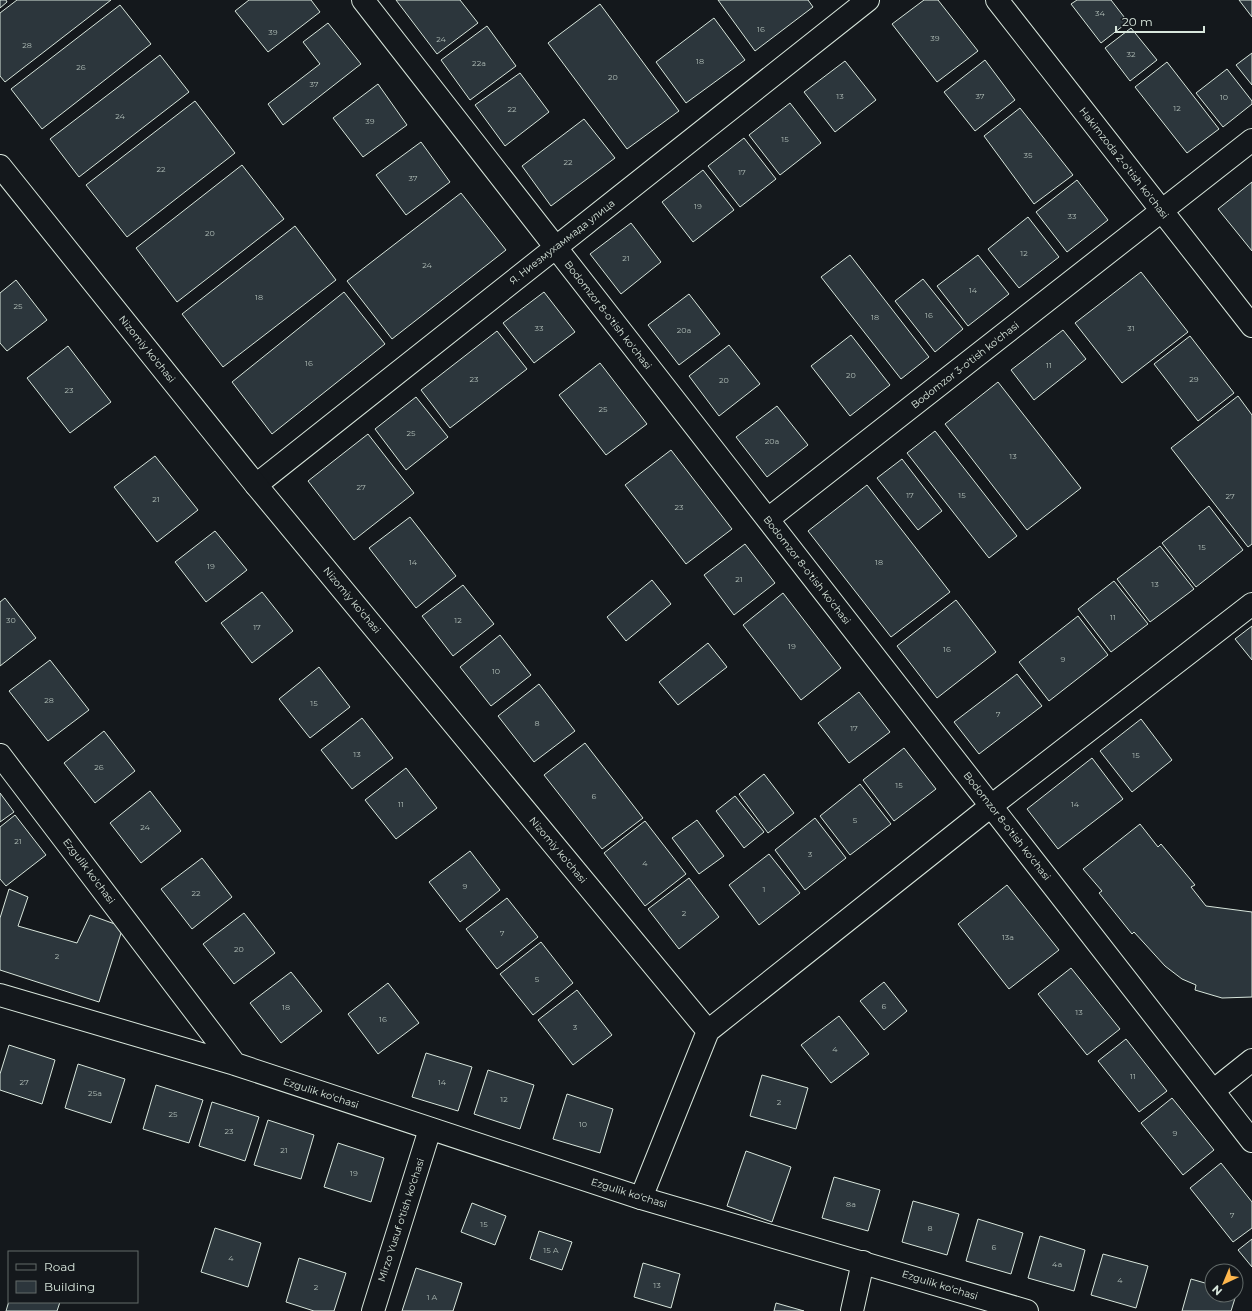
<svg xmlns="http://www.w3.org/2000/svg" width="1252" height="1311" font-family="Montserrat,sans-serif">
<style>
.building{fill:#2c363c;stroke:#d8e6dc}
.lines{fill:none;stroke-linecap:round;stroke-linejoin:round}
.street-casing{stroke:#d8e6dc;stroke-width:24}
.secondary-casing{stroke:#d8e6dc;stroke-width:24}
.street{stroke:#14181c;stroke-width:22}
.secondary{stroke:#14181c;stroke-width:22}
.labels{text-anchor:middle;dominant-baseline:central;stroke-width:3;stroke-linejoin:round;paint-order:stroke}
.number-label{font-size:8px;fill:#adbab4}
.street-label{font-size:10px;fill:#d8e6dc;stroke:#14181c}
</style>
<rect width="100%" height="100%" fill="#14181c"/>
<!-- building -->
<path class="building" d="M 0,0 L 6,0 L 7,2 L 0,8 Z
M 17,0 L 111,0 L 5,82 L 0,76 L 0,13 Z
M 249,0 L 311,0 L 320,12 L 268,52 L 235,11 Z
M 396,0 L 460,0 L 478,23 L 437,54 Z
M 718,0 L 808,0 L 813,7 L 755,51 Z
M 924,0 L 938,0 L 978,51 L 937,82 L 892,24 Z
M 1077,0 L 1111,0 L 1128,22 L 1101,43 L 1071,4 Z
M 1239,0 L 1252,0 L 1252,17 Z
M 600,4 L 679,111 L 627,149 L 548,43 Z
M 120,5 L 151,44 L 42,129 L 11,89 Z
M 714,18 L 745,60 L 686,103 L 656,62 Z
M 328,23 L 361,64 L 283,125 L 268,104 L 320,64 L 303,42 Z
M 487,26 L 516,66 L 470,100 L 441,60 Z
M 1131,28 L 1157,60 L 1130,81 L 1105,48 Z
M 1252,53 L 1252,85 L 1236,65 Z
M 160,55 L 189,92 L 79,177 L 50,139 Z
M 985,60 L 1015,100 L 975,131 L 944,92 Z
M 845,61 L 876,100 L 835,132 L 804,92 Z
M 1167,62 L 1219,129 L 1187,153 L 1135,87 Z
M 1227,69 L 1252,101 L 1252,104 L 1223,127 L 1196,93 Z
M 520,73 L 549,112 L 505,146 L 475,105 Z
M 378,84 L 407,125 L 363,157 L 333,118 Z
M 195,101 L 235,153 L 127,237 L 86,185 Z
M 790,103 L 821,143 L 780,175 L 749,135 Z
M 1020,108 L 1073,175 L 1034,204 L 984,136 Z
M 584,119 L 615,158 L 551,206 L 522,166 Z
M 744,138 L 776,179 L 740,207 L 708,166 Z
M 421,142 L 450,182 L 406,215 L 376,175 Z
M 242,165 L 284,219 L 177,302 L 136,248 Z
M 703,170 L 734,210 L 693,242 L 662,202 Z
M 1077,180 L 1108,220 L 1067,252 L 1036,212 Z
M 1252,182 L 1252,251 L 1218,209 Z
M 461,193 L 506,250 L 392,339 L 347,281 Z
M 1028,217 L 1059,257 L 1019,288 L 988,249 Z
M 631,223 L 661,262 L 621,294 L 590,254 Z
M 295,226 L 336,280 L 223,367 L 182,314 Z
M 850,255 L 929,357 L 901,379 L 821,277 Z
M 978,255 L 1009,294 L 968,326 L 937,286 Z
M 1141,272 L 1188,332 L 1122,383 L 1075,323 Z
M 923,279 L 963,329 L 935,352 L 895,301 Z
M 16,280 L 47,320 L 7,351 L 0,343 L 0,293 Z
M 344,292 L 385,344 L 272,434 L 232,382 Z
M 544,292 L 575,332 L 534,363 L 503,323 Z
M 689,294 L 720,334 L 679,365 L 648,325 Z
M 1063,330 L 1086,359 L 1034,400 L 1011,370 Z
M 497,331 L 527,369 L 450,428 L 421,390 Z
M 851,335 L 890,385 L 850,416 L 811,366 Z
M 1190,336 L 1234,393 L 1198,421 L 1154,364 Z
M 729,345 L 760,384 L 719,416 L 689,376 Z
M 68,346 L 111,402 L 70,433 L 27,378 Z
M 600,363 L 647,424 L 606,455 L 559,395 Z
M 998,382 L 1081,488 L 1027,530 L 945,424 Z
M 1238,396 L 1252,415 L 1252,544 L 1248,547 L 1171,448 Z
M 416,397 L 448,437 L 406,470 L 375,429 Z
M 777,406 L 808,445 L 767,477 L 736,437 Z
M 935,431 L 1017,536 L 989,558 L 907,453 Z
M 368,434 L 414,493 L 354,540 L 308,481 Z
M 671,450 L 732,529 L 686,564 L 625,485 Z
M 155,456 L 198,510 L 157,542 L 114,487 Z
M 902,459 L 942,511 L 918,530 L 877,478 Z
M 867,485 L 950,592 L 891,637 L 808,531 Z
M 1209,506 L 1243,550 L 1196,587 L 1162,543 Z
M 410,517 L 456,576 L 416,608 L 369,548 Z
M 215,531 L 247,570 L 206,602 L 175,562 Z
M 745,544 L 775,583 L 734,615 L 704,575 Z
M 1160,546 L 1194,589 L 1150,622 L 1117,579 Z
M 652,580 L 671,604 L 626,641 L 607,617 Z
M 1114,581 L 1148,624 L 1111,652 L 1078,609 Z
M 463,585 L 494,624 L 453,656 L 422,616 Z
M 262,592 L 293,631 L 252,663 L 221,623 Z
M 783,593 L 841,668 L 801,700 L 743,625 Z
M 5,598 L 36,638 L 0,666 L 0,602 Z
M 956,600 L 996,652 L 937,698 L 897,646 Z
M 1078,616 L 1108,655 L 1049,701 L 1019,662 Z
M 1252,626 L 1252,660 L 1235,639 Z
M 500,635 L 531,675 L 491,706 L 460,667 Z
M 708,643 L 727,667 L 678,705 L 659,682 Z
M 50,660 L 89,710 L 48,741 L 9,691 Z
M 319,667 L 350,707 L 310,738 L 279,699 Z
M 1017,674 L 1042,706 L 979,754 L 954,722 Z
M 539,684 L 575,731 L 534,762 L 498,716 Z
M 859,692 L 890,732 L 849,763 L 818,723 Z
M 362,718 L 393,758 L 352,789 L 321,750 Z
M 1141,719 L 1172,760 L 1132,792 L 1100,751 Z
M 104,731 L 135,771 L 95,803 L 64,763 Z
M 585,743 L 643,818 L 602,849 L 544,775 Z
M 904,748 L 936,789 L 894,821 L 863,780 Z
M 1092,758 L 1123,799 L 1058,849 L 1027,809 Z
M 406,768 L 437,808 L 396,839 L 365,800 Z
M 764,774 L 794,813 L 768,833 L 739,794 Z
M 860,784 L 891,824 L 850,855 L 820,816 Z
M 150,791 L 181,831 L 141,863 L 110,823 Z
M 0,793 L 14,812 L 0,822 Z
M 735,796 L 764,832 L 744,848 L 716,811 Z
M 15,815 L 46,855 L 6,886 L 0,879 L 0,827 Z
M 815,818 L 846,858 L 805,890 L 775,850 Z
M 697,820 L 724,856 L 699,874 L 672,838 Z
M 645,821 L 686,874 L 645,906 L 604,853 Z
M 1140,824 L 1158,847 L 1161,844 L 1195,885 L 1191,887 L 1206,906 L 1252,912 L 1252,997 L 1222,998 L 1195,990 L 1196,985 L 1182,979 L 1165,966 L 1134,932 L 1132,934 L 1099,893 L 1102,891 L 1083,869 Z
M 470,851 L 500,890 L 460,922 L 429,882 Z
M 769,854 L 800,893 L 759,925 L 729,885 Z
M 202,858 L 232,897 L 192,929 L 161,889 Z
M 689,878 L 719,917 L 679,949 L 648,909 Z
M 1007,885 L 1059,950 L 1009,989 L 958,924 Z
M 9,889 L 28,897 L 18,926 L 77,943 L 90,915 L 123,927 L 99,1002 L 0,970 L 0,918 Z
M 507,898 L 538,937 L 497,969 L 466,929 Z
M 244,913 L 275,953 L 234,984 L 203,944 Z
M 541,942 L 573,983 L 533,1015 L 500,974 Z
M 1071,968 L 1120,1029 L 1087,1055 L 1038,994 Z
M 291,972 L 322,1011 L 281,1043 L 250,1003 Z
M 884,982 L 907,1011 L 884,1030 L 860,1001 Z
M 388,983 L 419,1023 L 378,1054 L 348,1014 Z
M 577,990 L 612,1035 L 573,1065 L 538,1020 Z
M 839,1016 L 869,1054 L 831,1083 L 801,1045 Z
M 1126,1039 L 1167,1091 L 1139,1112 L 1098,1061 Z
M 9,1045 L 55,1060 L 42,1104 L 0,1090 L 0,1074 Z
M 426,1053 L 472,1067 L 458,1111 L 412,1097 Z
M 78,1064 L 125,1079 L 111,1123 L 65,1108 Z
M 488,1070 L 534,1085 L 520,1129 L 474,1114 Z
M 762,1075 L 808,1088 L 796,1129 L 750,1116 Z
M 156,1085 L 203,1100 L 189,1143 L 143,1129 Z
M 567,1094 L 613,1109 L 600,1153 L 553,1139 Z
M 1172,1098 L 1214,1150 L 1183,1175 L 1141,1123 Z
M 212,1102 L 259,1117 L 245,1161 L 199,1146 Z
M 268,1120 L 314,1135 L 301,1179 L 254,1165 Z
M 338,1143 L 384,1158 L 371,1202 L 324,1187 Z
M 746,1151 L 791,1167 L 772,1222 L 727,1206 Z
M 1221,1163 L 1252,1202 L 1252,1228 L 1233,1242 L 1190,1188 Z
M 834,1177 L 880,1190 L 868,1231 L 822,1218 Z
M 913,1201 L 959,1214 L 947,1255 L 902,1242 Z
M 472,1203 L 506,1216 L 495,1245 L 461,1232 Z
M 978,1219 L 1023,1233 L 1011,1274 L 966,1261 Z
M 215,1228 L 261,1243 L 248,1287 L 201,1272 Z
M 539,1231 L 572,1242 L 562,1270 L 530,1259 Z
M 1040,1236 L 1085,1250 L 1074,1291 L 1028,1278 Z
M 1252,1239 L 1252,1267 L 1238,1250 Z
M 1103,1254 L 1148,1266 L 1136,1308 L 1091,1295 Z
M 299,1258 L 346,1273 L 334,1311 L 314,1311 L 286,1302 Z
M 643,1263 L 680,1274 L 671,1308 L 634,1297 Z
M 416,1268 L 462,1283 L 453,1311 L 402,1311 Z
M 1191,1279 L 1212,1285 L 1212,1295 L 1236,1295 L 1231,1311 L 1182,1311 Z
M 9,1301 L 9,1302 L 60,1302 L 57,1311 L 6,1311 Z
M 776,1303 L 804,1311 L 774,1311 Z"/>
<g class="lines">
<defs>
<path id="street" d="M 363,0 L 1252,1141
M 997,0 L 1252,326
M 256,485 L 868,0
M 768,519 L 1252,140
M 0,755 L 235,1064
M 0,995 L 235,1064 L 641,1198
M 1213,1091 L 1252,1060
M 373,1311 L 430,1129
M 852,1311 L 863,1262"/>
<path id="secondary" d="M 0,166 L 256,485 L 708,1031
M 1027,1311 L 641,1198 L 708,1031 L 991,806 L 1252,604"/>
</defs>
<!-- street casing -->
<use href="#street" class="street-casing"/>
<!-- secondary casing -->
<use href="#secondary" class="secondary-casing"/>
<!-- street -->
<use href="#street" class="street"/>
<!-- secondary -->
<use href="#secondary" class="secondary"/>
</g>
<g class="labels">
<!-- number labels -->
<g class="number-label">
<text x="1100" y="13">34</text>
<text x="761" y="29">16</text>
<text x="273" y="32">39</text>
<text x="935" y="38">39</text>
<text x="441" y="39">24</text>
<text x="27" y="45">28</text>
<text x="1131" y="54">32</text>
<text x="700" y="61">18</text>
<text x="479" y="63">22a</text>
<text x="81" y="67">26</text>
<text x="613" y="77">20</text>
<text x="314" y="84">37</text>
<text x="840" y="96">13</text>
<text x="980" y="96">37</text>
<text x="1224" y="97">10</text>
<text x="1177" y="108">12</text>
<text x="512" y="109">22</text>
<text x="120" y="116">24</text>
<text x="370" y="121">39</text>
<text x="785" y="139">15</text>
<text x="1028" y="155">35</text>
<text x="568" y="162">22</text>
<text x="161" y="169">22</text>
<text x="742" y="172">17</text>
<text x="413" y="178">37</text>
<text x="698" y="206">19</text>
<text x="1072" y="216">33</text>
<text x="210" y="233">20</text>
<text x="1024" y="253">12</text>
<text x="626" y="258">21</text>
<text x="427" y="265">24</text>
<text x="973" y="290">14</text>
<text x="259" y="297">18</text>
<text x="18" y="306">25</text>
<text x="929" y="315">16</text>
<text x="875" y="317">18</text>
<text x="539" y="328">33</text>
<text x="1131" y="328">31</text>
<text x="684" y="330">20a</text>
<text x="309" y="363">16</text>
<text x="1049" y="365">11</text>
<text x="851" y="375">20</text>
<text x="474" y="379">23</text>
<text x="1194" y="379">29</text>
<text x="724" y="380">20</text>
<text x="69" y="390">23</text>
<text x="603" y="409">25</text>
<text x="411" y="433">25</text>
<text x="772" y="441">20a</text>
<text x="1013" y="456">13</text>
<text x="361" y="487">27</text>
<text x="910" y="495">17</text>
<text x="962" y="495">15</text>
<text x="1230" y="496">27</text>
<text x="156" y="499">21</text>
<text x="679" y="507">23</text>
<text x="1202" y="547">15</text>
<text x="413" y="562">14</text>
<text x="879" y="562">18</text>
<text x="211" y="566">19</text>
<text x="739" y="579">21</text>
<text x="1155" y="584">13</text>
<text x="1113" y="617">11</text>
<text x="11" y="620">30</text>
<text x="458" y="620">12</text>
<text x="257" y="627">17</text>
<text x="792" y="646">19</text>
<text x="947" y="649">16</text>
<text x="1063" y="659">9</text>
<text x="496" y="671">10</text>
<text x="49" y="700">28</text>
<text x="314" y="703">15</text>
<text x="998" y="714">7</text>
<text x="537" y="723">8</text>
<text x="854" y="728">17</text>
<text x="357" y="754">13</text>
<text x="1136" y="755">15</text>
<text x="99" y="767">26</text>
<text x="899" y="785">15</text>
<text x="594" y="796">6</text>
<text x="401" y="804">11</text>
<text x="1075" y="804">14</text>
<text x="855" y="820">5</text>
<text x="145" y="827">24</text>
<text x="18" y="841">21</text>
<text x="810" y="854">3</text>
<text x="645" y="863">4</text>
<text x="465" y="886">9</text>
<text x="764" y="889">1</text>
<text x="196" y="893">22</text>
<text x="684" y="913">2</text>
<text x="502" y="933">7</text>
<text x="1008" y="937">13a</text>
<text x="239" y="949">20</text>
<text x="57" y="956">2</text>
<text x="537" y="979">5</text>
<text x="884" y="1006">6</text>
<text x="286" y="1007">18</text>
<text x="1079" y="1012">13</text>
<text x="383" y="1019">16</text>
<text x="575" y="1027">3</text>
<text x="835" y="1049">4</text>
<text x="1133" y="1076">11</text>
<text x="24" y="1082">27</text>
<text x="442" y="1082">14</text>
<text x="95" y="1093">25a</text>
<text x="504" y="1099">12</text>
<text x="779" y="1102">2</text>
<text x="173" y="1114">25</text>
<text x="583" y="1124">10</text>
<text x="229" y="1131">23</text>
<text x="1175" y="1133">9</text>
<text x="284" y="1150">21</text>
<text x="354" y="1173">19</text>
<text x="851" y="1204">8a</text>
<text x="1232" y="1215">7</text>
<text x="484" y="1224">15</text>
<text x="930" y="1228">8</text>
<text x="994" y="1247">6</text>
<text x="551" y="1250">15 А</text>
<text x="231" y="1258">4</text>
<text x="1057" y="1264">4a</text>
<text x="1120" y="1280">4</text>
<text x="657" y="1285">13</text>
<text x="316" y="1287">2</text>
<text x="432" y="1297">1 A</text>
</g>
<!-- street labels -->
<g class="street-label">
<text transform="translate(1124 163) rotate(52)">Hakimzoda 2-o'tish ko'chasi</text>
<text transform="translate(562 242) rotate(-38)">Я. Ниезмухаммада улица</text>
<text transform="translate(608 315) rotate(52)">Bodomzor 8-o'tish ko'chasi</text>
<text transform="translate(147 349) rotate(51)">Nizomiy ko'chasi</text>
<text transform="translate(965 365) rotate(-38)">Bodomzor 3-o'tish ko'chasi</text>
<text transform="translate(807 570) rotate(52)">Bodomzor 8-o'tish ko'chasi</text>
<text transform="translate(352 600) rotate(50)">Nizomiy ko'chasi</text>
<text transform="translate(1007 826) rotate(52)">Bodomzor 8-o'tish ko'chasi</text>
<text transform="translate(558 850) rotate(50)">Nizomiy ko'chasi</text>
<text transform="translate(89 871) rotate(53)">Ezgulik ko'chasi</text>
<text transform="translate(321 1093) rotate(18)">Ezgulik ko'chasi</text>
<text transform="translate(629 1193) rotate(17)">Ezgulik ko'chasi</text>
<text transform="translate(401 1220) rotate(-72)">Mirzo Yusuf o'tish ko'chasi</text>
<text transform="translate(940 1285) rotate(17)">Ezgulik ko'chasi</text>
</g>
</g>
<!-- legend -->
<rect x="8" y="1251" width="130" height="52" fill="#14181c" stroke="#626a69"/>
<rect x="16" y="1264" width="20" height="6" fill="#14181c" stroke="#626a69"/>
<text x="44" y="1271" font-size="12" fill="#d8e6dc">Road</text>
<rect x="16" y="1281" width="20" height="12" fill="#2c363c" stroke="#626a69"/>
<text x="44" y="1291" font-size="12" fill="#d8e6dc">Building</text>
<!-- north arrow -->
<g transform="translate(1224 1283) rotate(224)"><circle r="19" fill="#14181c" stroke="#626a69"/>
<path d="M0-3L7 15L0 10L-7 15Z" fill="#ffb74d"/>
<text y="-6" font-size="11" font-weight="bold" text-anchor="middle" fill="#d8e6dc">N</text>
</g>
<!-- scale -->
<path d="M1116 26v6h88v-6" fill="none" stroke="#d8e6dc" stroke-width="2"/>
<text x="1122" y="26" font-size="12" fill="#d8e6dc" stroke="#14181c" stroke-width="3" paint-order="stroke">20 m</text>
</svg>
